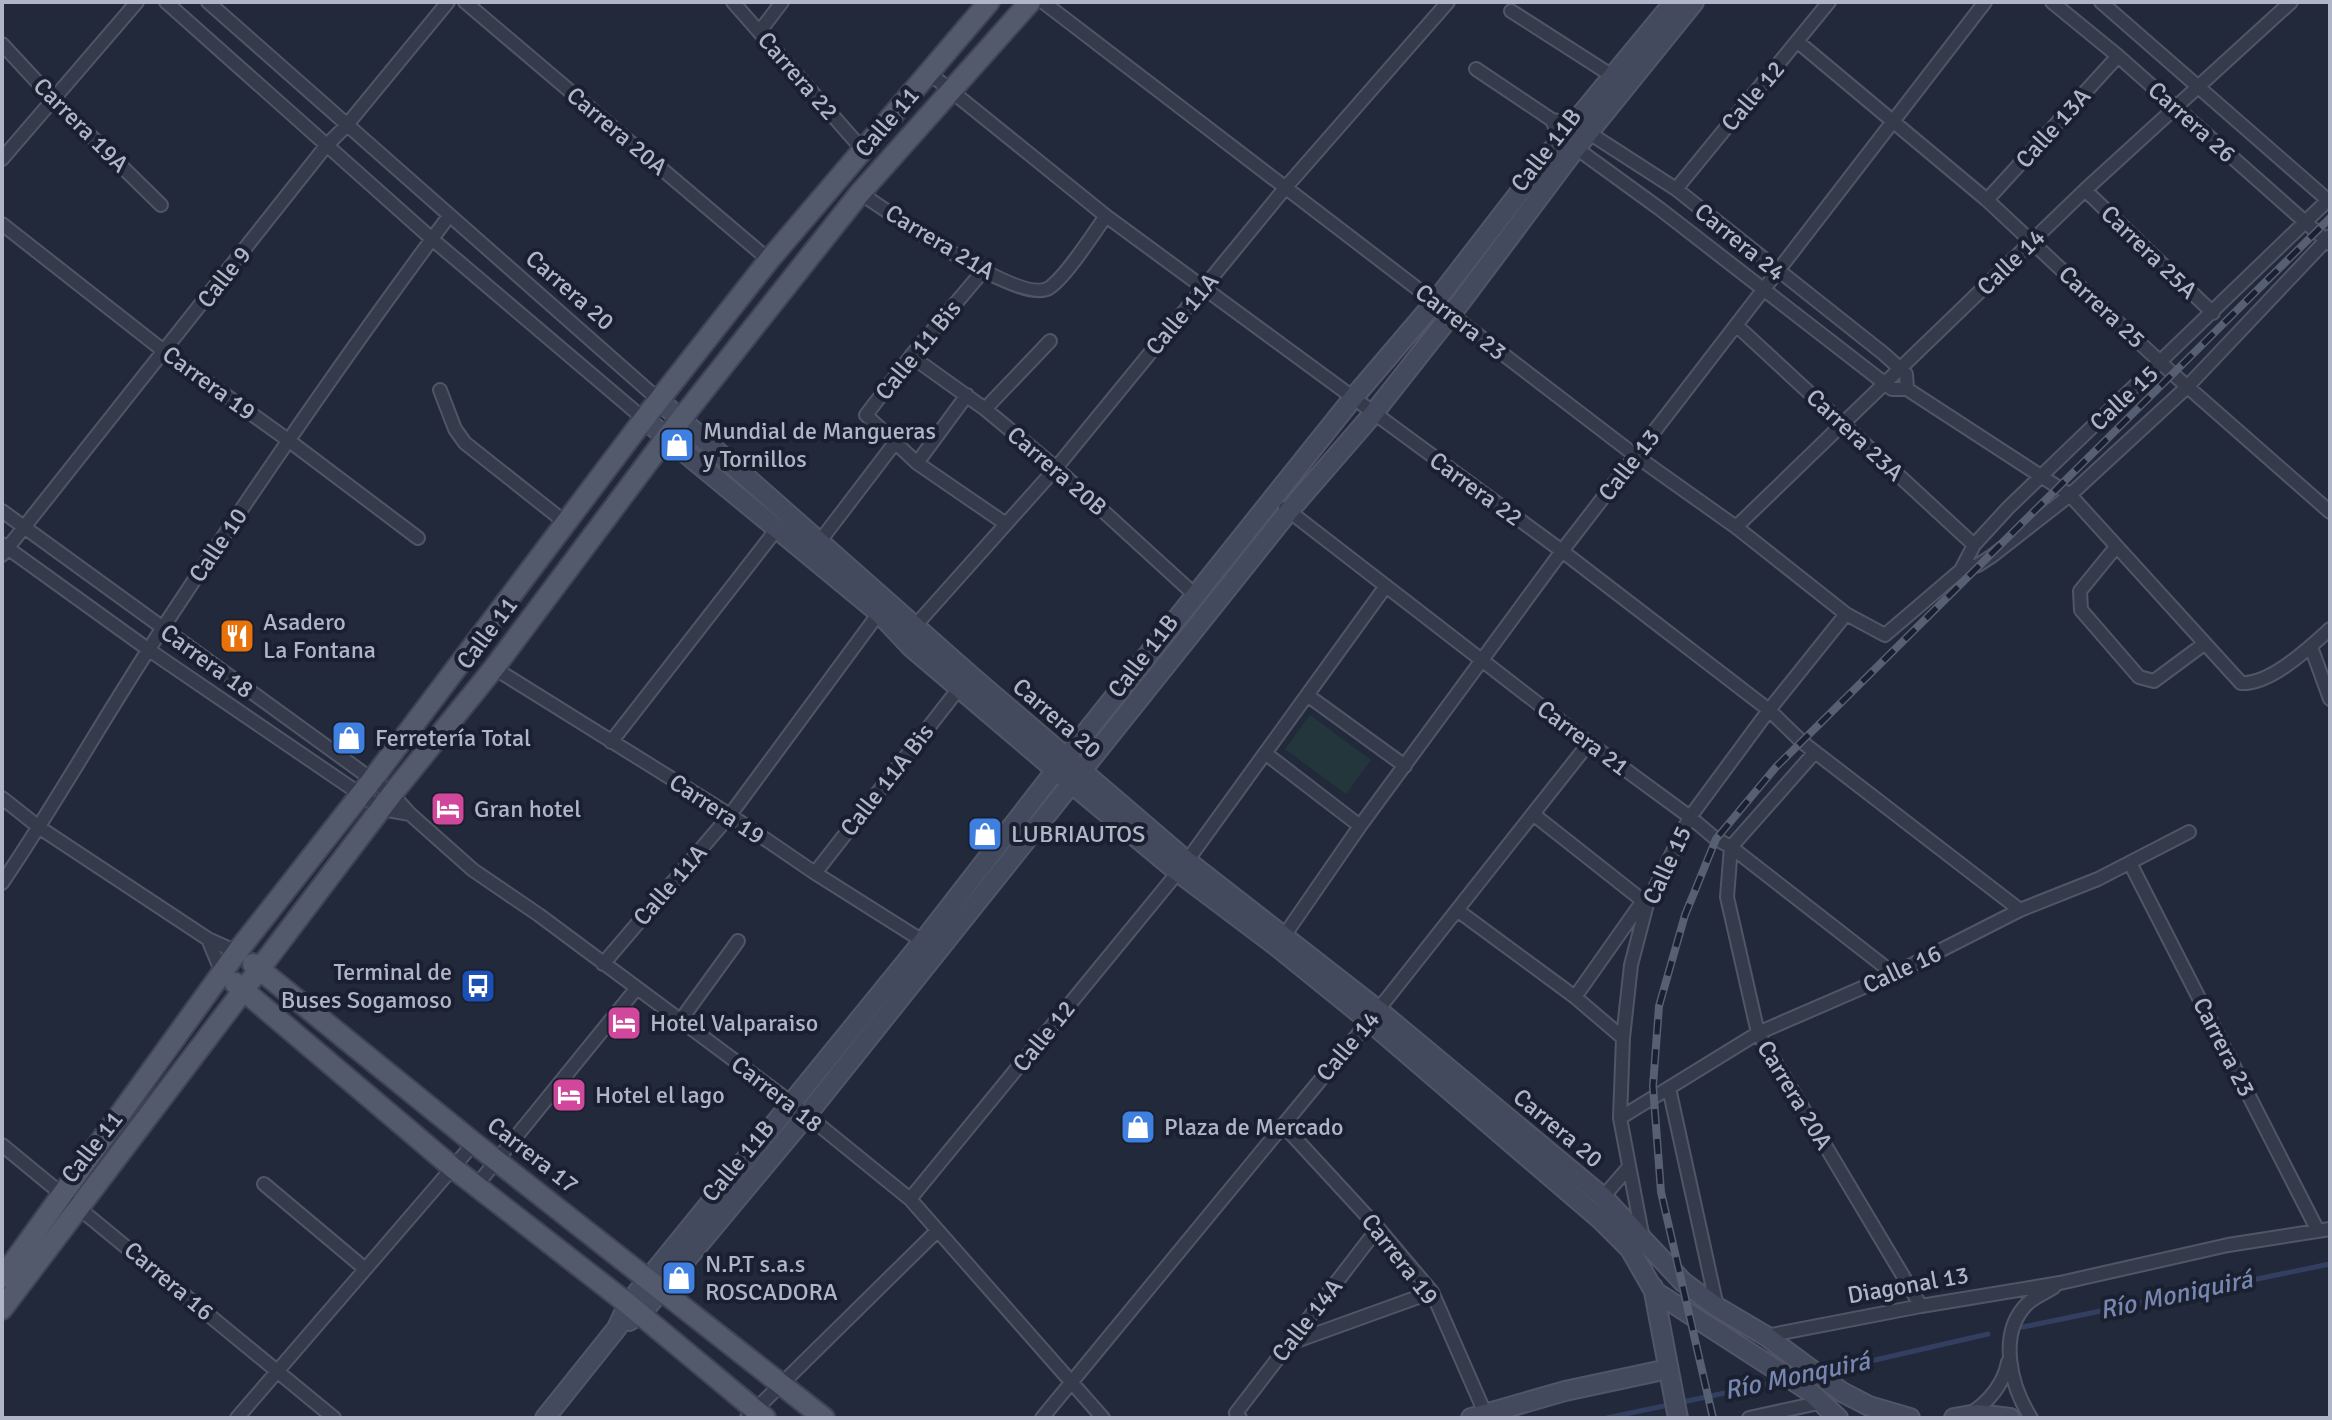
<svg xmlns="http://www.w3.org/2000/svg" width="2332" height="1420" font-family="Signika,sans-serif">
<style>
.green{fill:#23363c}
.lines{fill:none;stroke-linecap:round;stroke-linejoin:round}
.stream{stroke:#333f61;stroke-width:5}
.street-casing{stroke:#505666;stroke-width:16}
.secondary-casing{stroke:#505666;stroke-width:22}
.primary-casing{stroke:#3f4454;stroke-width:24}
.street{stroke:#353b4b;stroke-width:12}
.secondary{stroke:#434a5e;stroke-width:18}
.primary{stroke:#535a6b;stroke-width:20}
.rail-casing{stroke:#575f72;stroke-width:8}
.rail{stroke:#1b2030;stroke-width:5;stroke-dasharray:15;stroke-linecap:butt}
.labels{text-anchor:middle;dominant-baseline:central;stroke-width:8;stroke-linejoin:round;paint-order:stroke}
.street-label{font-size:24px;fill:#b0b6c7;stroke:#1b2030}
.poi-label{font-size:24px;fill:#b0b6c7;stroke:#1b2030;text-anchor:start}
.water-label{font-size:26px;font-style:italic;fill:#7787b0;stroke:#1b2030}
</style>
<rect width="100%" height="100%" fill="#22293b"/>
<!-- green -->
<path class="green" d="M 1310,715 L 1371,760 L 1346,794 L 1285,749 Z"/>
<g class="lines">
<!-- stream -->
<path class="stream" d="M 2023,1327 L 2330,1264
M 1823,1372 L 1988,1334
M 1607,1418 L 1782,1381"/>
<defs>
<path id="street" d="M 166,2 L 432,239 L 644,419
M 208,2 L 659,400
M 465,2 L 769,260
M 733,2 L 863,150
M 1043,2 L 1636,456 L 1736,527 L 1846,614 L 1885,635 L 1961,570 L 1974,545 L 2008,508 L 2330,198
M 2052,2 L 2118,56 L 2330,244
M 2101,2 L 2330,202
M 1511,11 L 1614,77
M 760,31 L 782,2
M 1798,42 L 1987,200 L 2173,374 L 2330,512
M 2,44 L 53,99 L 161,205
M 1476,69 L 1552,120 L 1558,121
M 929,73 L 1106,216 L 1562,551 L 1769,710 L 1802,742 L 2020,910
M 1552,120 L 1560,140 L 1576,148 L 1660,209 L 1892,389 L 1907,389 L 2070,495 L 2241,683 C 2270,685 2309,648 2330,629
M 1583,129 L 1676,189 L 1884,354 L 1906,374 L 1907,389
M 2,159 L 137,2
M 1676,189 L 1829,2
M 2085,190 L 2213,313
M 860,193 C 889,212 1020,306 1049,288 C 1066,277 1093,234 1106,216
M 1987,200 L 2118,56
M 2,224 L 165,352 L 288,440 L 418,538
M 983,271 L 911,356 L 866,415 L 917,463 L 1006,524
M 1736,325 L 1974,545
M 911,356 L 985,409 L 1056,468 L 1195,595
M 440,390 L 455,429 L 465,443 L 566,523
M 985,409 L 1050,341
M 917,463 L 967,395
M 1285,508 L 1589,743 L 1690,817 L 1716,839 L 1731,847 L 1894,974
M 2,511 L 392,794 L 410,814 L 473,870 L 539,915 L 793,1104 L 910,1199 L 1103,1418
M 1736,527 L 2085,190 L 2291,2
M 820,541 L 894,444
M 2,544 L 149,650 L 382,809 L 410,814
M 2116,547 L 2080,591 L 2081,610 L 2139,677 L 2154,681 L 2204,644
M 2,555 L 326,146 L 346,126 L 448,2
M 1961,570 L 1978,565 L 1992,556 L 2070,495 L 2187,387 L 2330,236
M 915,626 L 1056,468 L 1286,187 L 1448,2
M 2311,647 L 2330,699
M 494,668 L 730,815 L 815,873 L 929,945
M 1307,695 L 1405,766
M 611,742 L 776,530
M 1815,752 L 1731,847 L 1727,897 L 1758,1033 L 1921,1306
M 1265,753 L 1360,826
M 2,798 L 40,828 L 208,939 L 237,952
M 1533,814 L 1647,904
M 1187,861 L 1386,586
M 2130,863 L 2318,1231
M 815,873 L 960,687
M 2,883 C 59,799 108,710 164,626 C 255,487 350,349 449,216
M 1457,910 L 1575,997 L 1623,1038
M 1284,936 L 1360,826 L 1562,551 L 1985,2
M 208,939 L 222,973
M 603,964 L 730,815 L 879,613
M 1575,997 L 1642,902
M 680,1021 L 738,941
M 1669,1088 L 1717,1307
M 1620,1118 L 1758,1033 L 1894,974 L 2020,910 L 2098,879 L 2189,832
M 1283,1125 L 1378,1228 L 1432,1292 L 1485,1413
M 2,1145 L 334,1418
M 264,1184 L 364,1268
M 476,1186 L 636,989
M 1603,1197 L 1629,1167
M 910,1199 L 1178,872
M 1643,1239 L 1620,1118 L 1623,1038 L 1631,965 L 1647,904 L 1690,817 L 1769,710 L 1846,614
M 1766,1336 L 1921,1306 L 2060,1283 L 2228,1245 L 2330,1229
M 1288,1344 L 1432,1292
M 1971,1413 C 1989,1402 2004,1383 2008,1362
M 237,1418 L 474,1143
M 747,1418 L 937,1231
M 1042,1418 L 1378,1010 L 1589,743
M 1240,1418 L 1236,1413 L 1378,1228
M 1749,1418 L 1823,1402
M 2031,1418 C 2011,1387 1997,1334 2027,1304 C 2034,1297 2045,1293 2054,1287"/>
<path id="secondary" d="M 659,400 L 970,675 L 1187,861 L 1378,1010 L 1603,1197 L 1683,1282 L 1717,1307 L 1766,1336 L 1842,1392 L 1869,1406 L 1910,1418
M 644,419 L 879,613 L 911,647 L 1072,784 L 1178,872 L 1275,945 L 1369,1021 L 1601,1220 L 1630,1249 L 1654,1291 L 1809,1391 L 1838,1418
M 1653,1287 L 1678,1418
M 629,1321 L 641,1314 L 806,1116 L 1289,511 L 1373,414 L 1451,315 L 1576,148 L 1694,2
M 545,1418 L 617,1328 L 628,1304 L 924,940 L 1056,770 L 1353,398 L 1435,302 L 1560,140 L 1674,2
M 1471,1418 L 1565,1391 L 1668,1369
M 1954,1418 L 1977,1414 L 2010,1418"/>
<path id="primary" d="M 253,964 L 474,1143 L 824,1418
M 235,983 L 452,1167 L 628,1304 L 765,1418
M 2,1278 L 237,952 L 372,780 L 644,419 L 769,260 L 989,2
M 2,1309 L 392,794 L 494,668 L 666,438 L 860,193 L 1030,2"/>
</defs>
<!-- street casing -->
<use href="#street" class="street-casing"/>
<!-- secondary casing -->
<use href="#secondary" class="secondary-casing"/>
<!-- primary casing -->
<use href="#primary" class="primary-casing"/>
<!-- street -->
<use href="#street" class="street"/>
<!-- secondary -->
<use href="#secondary" class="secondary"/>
<!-- primary -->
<use href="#primary" class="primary"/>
<defs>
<path id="rail" d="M 1713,1418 L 1661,1192 L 1653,1086 L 1659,1006 L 1685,915 L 1716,839 L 1776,767 L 2330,218"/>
</defs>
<!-- rail casing -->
<use href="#rail" class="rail-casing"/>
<!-- rail -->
<use href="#rail" class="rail"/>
</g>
<!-- icons -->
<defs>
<symbol id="shop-square" viewBox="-11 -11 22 22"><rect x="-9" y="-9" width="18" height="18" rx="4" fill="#3f7fe0" stroke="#1b2030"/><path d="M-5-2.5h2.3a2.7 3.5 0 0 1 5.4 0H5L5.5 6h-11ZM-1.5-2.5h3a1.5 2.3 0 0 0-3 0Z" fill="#fff"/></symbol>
<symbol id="restaurant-square" viewBox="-11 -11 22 22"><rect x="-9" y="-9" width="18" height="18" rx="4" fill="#e8710a" stroke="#1b2030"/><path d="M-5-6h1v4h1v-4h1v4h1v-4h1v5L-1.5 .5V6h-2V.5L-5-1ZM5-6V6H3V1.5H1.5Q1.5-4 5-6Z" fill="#fff"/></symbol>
<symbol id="hotel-square" viewBox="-11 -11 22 22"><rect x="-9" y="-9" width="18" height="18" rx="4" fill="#d1479c" stroke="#1b2030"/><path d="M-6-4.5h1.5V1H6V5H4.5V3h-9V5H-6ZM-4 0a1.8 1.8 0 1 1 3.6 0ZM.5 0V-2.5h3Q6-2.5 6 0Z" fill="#fff"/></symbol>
<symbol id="bus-square" viewBox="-11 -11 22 22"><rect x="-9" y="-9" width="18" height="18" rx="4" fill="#1a4fb4" stroke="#1b2030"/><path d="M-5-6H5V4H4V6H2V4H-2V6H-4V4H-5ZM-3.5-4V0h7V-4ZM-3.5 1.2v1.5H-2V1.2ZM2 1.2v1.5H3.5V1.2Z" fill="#fff"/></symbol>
</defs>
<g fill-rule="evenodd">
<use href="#shop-square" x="657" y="425" width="40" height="40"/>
<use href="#restaurant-square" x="217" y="616" width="40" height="40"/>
<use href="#shop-square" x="329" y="718" width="40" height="40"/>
<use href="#hotel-square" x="428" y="789" width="40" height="40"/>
<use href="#shop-square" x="965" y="814" width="40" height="40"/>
<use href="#bus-square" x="458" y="966" width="40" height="40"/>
<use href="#hotel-square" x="604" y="1003" width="40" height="40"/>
<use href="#hotel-square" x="549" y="1075" width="40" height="40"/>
<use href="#shop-square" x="1118" y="1107" width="40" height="40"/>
<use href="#shop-square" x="659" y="1258" width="40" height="40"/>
</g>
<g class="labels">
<!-- street labels -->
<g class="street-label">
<text transform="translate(798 76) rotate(49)">Carrera 22</text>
<text transform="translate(1753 96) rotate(-50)">Calle 12</text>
<text transform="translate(887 122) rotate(-49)">Calle 11</text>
<text transform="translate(2192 122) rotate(42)">Carrera 26</text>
<text transform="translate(81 125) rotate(45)">Carrera 19A</text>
<text transform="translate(2053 128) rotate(-48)">Calle 13A</text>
<text transform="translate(617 131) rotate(40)">Carrera 20A</text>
<text transform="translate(1546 150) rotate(-52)">Calle 11B</text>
<text transform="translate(940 242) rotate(31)">Carrera 21A</text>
<text transform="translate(1740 242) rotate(39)">Carrera 24</text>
<text transform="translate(2149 252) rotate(44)">Carrera 25A</text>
<text transform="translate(2011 262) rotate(-44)">Calle 14</text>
<text transform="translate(224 277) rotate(-52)">Calle 9</text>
<text transform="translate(570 290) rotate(41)">Carrera 20</text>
<text transform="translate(2102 307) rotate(43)">Carrera 25</text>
<text transform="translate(1182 314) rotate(-50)">Calle 11A</text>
<text transform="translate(1461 322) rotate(38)">Carrera 23</text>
<text transform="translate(918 350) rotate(-51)">Calle 11 Bis</text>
<text transform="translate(209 383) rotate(36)">Carrera 19</text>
<text transform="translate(2124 398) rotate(-43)">Calle 15</text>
<text transform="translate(1855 435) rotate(43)">Carrera 23A</text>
<text transform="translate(1629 465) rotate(-52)">Calle 13</text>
<text transform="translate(1057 471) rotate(41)">Carrera 20B</text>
<text transform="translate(1476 489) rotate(36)">Carrera 22</text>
<text transform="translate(218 545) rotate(-56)">Calle 10</text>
<text transform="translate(487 633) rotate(-53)">Calle 11</text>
<text transform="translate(1143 656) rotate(-52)">Calle 11B</text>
<text transform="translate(207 661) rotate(36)">Carrera 18</text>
<text transform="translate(1057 718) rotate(41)">Carrera 20</text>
<text transform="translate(1583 738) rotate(37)">Carrera 21</text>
<text transform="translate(887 780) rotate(-52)">Calle 11A Bis</text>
<text transform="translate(717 809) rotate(33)">Carrera 19</text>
<text transform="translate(1667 865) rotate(-65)">Calle 15</text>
<text transform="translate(670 885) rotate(-49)">Calle 11A</text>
<text transform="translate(1902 969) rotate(-25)">Calle 16</text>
<text transform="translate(1044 1036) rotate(-51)">Calle 12</text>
<text transform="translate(1348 1046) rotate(-50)">Calle 14</text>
<text transform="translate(2224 1047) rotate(63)">Carrera 23</text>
<text transform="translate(777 1094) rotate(38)">Carrera 18</text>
<text transform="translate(1795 1095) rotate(59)">Carrera 20A</text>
<text transform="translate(1558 1128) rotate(40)">Carrera 20</text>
<text transform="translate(92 1147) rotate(-52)">Calle 11</text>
<text transform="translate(533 1155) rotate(38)">Carrera 17</text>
<text transform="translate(738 1161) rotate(-50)">Calle 11B</text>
<text transform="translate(1400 1259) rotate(52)">Carrera 19</text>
<text transform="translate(169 1281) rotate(40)">Carrera 16</text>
<text transform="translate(1908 1285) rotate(-10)">Diagonal 13</text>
<text transform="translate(1307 1320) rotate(-52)">Calle 14A</text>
</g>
<!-- poi labels -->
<g class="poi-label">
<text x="703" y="431">Mundial de Mangueras<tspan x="703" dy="28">y Tornillos</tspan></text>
<text x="263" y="622">Asadero<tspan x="263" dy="28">La Fontana</tspan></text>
<text x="375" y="738">Ferretería Total</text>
<text x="474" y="809">Gran hotel</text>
<text x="1011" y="834">LUBRIAUTOS</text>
<text x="452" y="972" text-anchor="end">Terminal de<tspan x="452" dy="28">Buses Sogamoso</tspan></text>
<text x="650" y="1023">Hotel Valparaiso</text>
<text x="595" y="1095">Hotel el lago</text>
<text x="1164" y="1127">Plaza de Mercado</text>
<text x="705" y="1264">N.P.T s.a.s<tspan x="705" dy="28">ROSCADORA</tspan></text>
</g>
<!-- water labels -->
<g class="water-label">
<text transform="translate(2176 1295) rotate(-12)">Río Moniquirá</text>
<text transform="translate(1797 1376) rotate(-12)">Río Monquirá</text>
</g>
</g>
<!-- border -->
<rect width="2332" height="1420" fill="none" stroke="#b0b6c7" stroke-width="8"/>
</svg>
